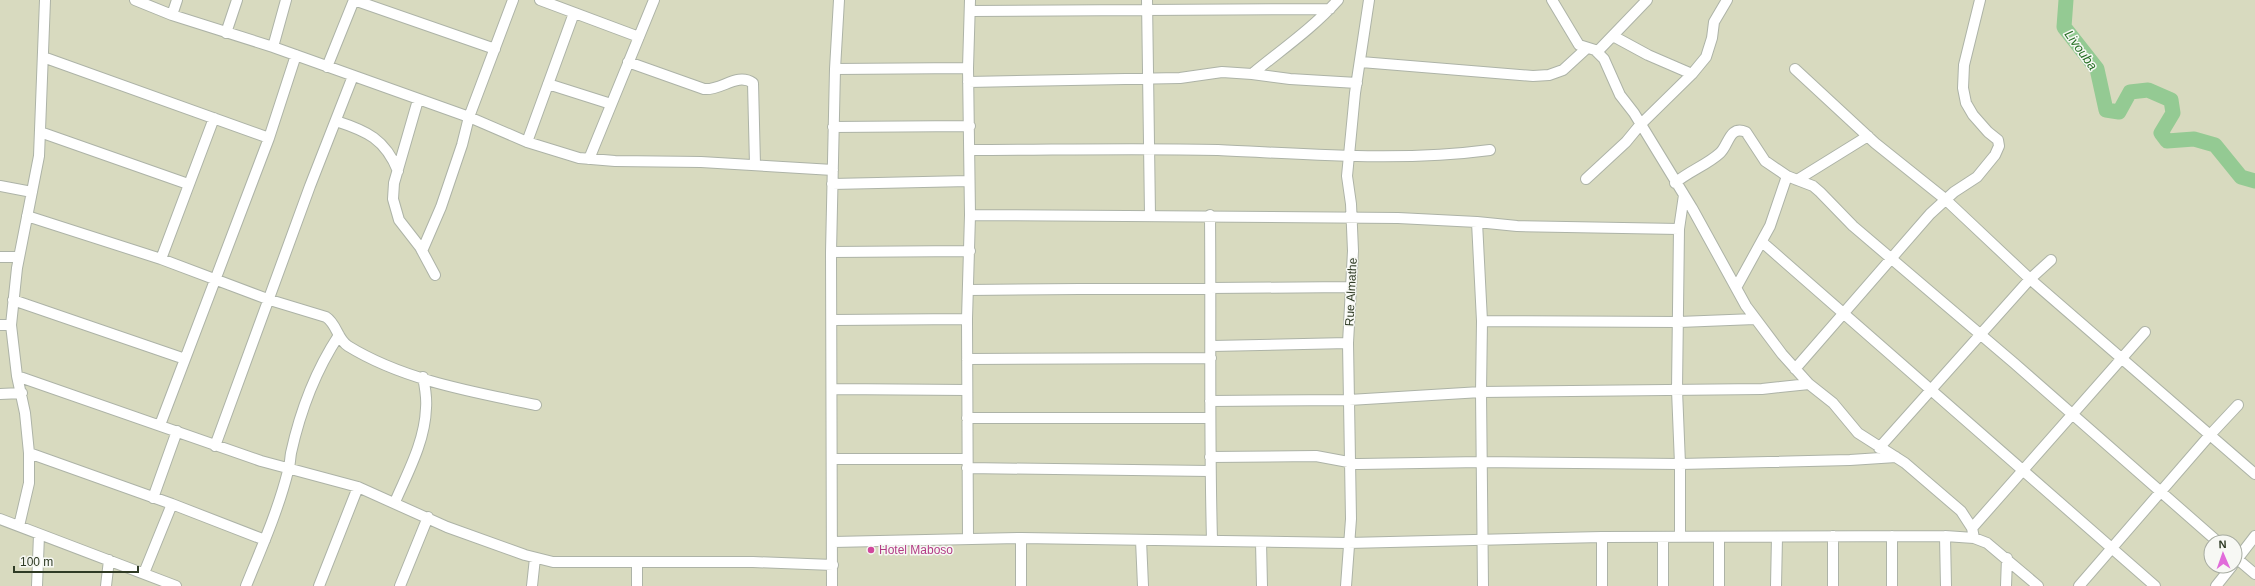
<svg xmlns="http://www.w3.org/2000/svg" width="2255" height="586" font-family="Arial,sans-serif">
<style>
.green{fill:#d8dabf;fill-rule:evenodd}
.lines{fill:none;stroke-linecap:round;stroke-linejoin:round}
.river{stroke:#94ca93;stroke-width:15}
.street-casing{stroke:#adb3a7;stroke-width:12}
.street{stroke:#fff;stroke-width:10}
.hotel-dot{fill:#d1479c;stroke:#f7f8f4;stroke-width:1.5}
.labels{text-anchor:middle;dominant-baseline:central;stroke-width:3;stroke-linejoin:round;paint-order:stroke}
.street-label{font-size:12px;fill:#2f3b25;stroke:#f7f8f4}
.hotel-label{font-size:12px;fill:#b23c85;stroke:#f7f8f4;text-anchor:start}
.water-label{font-size:13px;font-style:italic;fill:#277026;stroke:#f7f8f4}
</style>
<rect width="100%" height="100%" fill="#e9ece4"/>
<!-- green -->
<path class="green" d="M 0,0 L 2255,0 L 2255,586 L 0,586 ZM 2211,542 L 2235,542 L 2235,566 L 2211,566 Z"/>
<g class="lines">
<!-- river -->
<path class="river" d="M 2066,0 L 2064,27 L 2097,69 L 2106,110 L 2119,112 L 2130,92 L 2148,90 L 2171,100 L 2173,113 L 2161,133 L 2167,141 L 2194,139 L 2215,145 L 2241,177 L 2255,181"/>
<defs>
<path id="street" d="M 135,0 L 172,15 L 273,47 L 469,117 L 527,142 L 579,158 L 615,161 L 701,162 L 833,170
M 354,0 L 495,49
M 540,0 L 639,37
M 1147,0 L 1150,215
M 1552,0 L 1579,45 L 1595,50 L 1604,59 L 1620,95 L 1634,113 L 1692,208 L 1746,306 L 1782,354 L 1809,384
M 970,11 L 1330,9
M 172,15 L 177,0
M 226,33 L 237,0
M 1613,36 L 1648,55 L 1692,74
M 273,47 L 286,0
M 1597,52 L 1647,0
M 43,57 L 269,138
M 628,62 L 704,89 C 721,91 737,72 753,83 L 755,165
M 1361,62 L 1533,76 L 1549,75 L 1563,70 L 1587,48
M 327,67 L 354,0
M 835,69 L 968,68
M 1795,69 L 1875,143 L 1945,199 L 2030,279 L 2255,474
M 1252,74 L 1290,79 L 1357,83
M 968,82 L 1180,78 L 1222,72 L 1252,74 C 1281,50 1312,29 1338,0
M 548,84 L 611,104
M 418,100 L 394,183 L 393,199 L 399,220 L 420,247 L 435,275
M 336,121 C 367,131 385,139 398,171
M 833,127 L 970,126
M 40,132 L 188,184
M 527,142 L 574,13
M 969,150 C 1052,150 1135,148 1218,150 C 1309,154 1400,162 1490,150
M 589,159 L 654,0
M 1586,179 L 1626,142 L 1640,125 L 1692,74 L 1706,57 L 1712,38 L 1714,22 L 1727,0
M 1797,180 L 1868,136
M 1675,183 C 1689,171 1707,165 1720,153 C 1729,145 1729,125 1746,132 L 1765,161 L 1787,176 L 1813,186 L 1820,192 L 1853,226 L 2014,363 L 2218,542
M 832,184 L 969,181
M 0,186 L 32,192
M 970,215 L 1398,218 L 1477,222 L 1517,226 L 1679,229
M 1210,215 C 1211,324 1209,432 1212,540
M 27,216 L 161,259 L 270,300 L 326,317 C 337,324 337,339 348,346 C 403,380 473,392 536,405
M 1477,222 L 1482,321 L 1481,392 L 1483,586
M 1762,242 L 2155,586
M 422,251 L 441,207 L 462,145 L 469,117 L 513,0
M 831,252 L 970,251
M 0,257 L 19,257
M 161,259 L 214,118
M 1737,286 L 1770,226 L 1787,176
M 968,290 L 1350,287
M 13,300 L 185,359
M 833,320 L 967,319
M 1482,321 L 1679,322 L 1755,319
M 0,325 L 11,325
M 1212,346 L 1348,343
M 967,359 L 1211,358
M 1795,369 L 1930,214 L 1954,192 L 1977,177 L 1995,155 L 1999,146 L 1998,140 L 1988,132 L 1973,115 L 1966,103 L 1963,88 L 1964,65 L 1980,0
M 17,376 L 261,461 L 358,487 L 447,527 L 525,555 L 553,562 L 753,562 L 833,565
M 832,389 L 967,390
M 0,394 L 22,393
M 1210,401 L 1349,400 L 1481,392 L 1762,389 L 1809,384 L 1833,403 L 1858,433 L 1905,463 L 1961,511 L 1972,528 L 1974,538
M 967,418 L 1210,418
M 160,425 L 269,138 L 296,55
M 215,446 L 310,186 L 353,76
M 1879,448 L 2030,279 L 2051,260
M 29,453 L 172,504 L 265,540
M 1210,457 L 1316,456 L 1359,464 L 1481,462 L 1680,464 L 1850,460 L 1896,457
M 832,459 L 967,459
M 967,468 L 1210,471
M 153,498 L 177,431
M 395,502 C 408,472 425,441 426,408 C 427,398 425,387 423,377
M 0,519 L 176,586
M 19,526 L 29,483 L 29,453 L 25,413 L 17,376 L 11,325 L 17,268 L 39,156 L 45,0
M 1972,528 L 2145,332
M 1833,536 L 1833,586
M 1945,536 L 1946,586
M 1602,537 L 1602,586
M 1663,537 L 1663,586
M 1680,537 L 1680,464 L 1677,390 L 1679,229 L 1684,195
M 1021,538 L 1021,586
M 1719,538 L 1719,586
M 968,539 L 967,319 L 970,215 L 968,68 L 970,0
M 1141,540 L 1143,586
M 833,542 L 1021,538 L 1348,543 L 1602,537 L 1945,536 L 1974,538 L 1987,543 L 2038,586
M 1261,542 L 1262,586
M 2235,557 L 2255,574
M 2235,562 L 2255,536
M 144,573 L 172,504
M 37,586 L 39,535
M 106,586 L 109,560
M 246,586 C 261,549 278,511 288,471 C 290,466 290,459 291,453 C 300,412 316,370 339,335
M 319,586 L 358,487
M 400,586 L 428,517
M 532,586 L 535,558
M 637,586 L 637,563
M 832,586 L 831,252 L 835,69 L 839,0
M 1346,586 L 1351,519 L 1348,343 L 1353,251 L 1351,204 L 1347,176 L 1355,93 L 1369,0
M 1776,586 L 1777,537
M 1892,586 L 1892,536
M 2006,586 L 2007,558
M 2079,586 L 2209,436 L 2238,405
M 2216,586 L 2232,566"/>
</defs>
<!-- street casing -->
<use href="#street" class="street-casing"/>
<!-- street -->
<use href="#street" class="street"/>
</g>
<!-- markers -->
<circle class="hotel-dot" cx="871" cy="550" r="4"/>
<g class="labels">
<!-- street labels -->
<g class="street-label">
<text transform="translate(1351 292) rotate(-87)">Rue Almathe</text>
</g>
<!-- hotel labels -->
<g class="hotel-label">
<text x="879" y="550">Hotel Maboso</text>
</g>
<!-- water labels -->
<g class="water-label">
<text transform="translate(2081 50) rotate(54)">Livouba</text>
</g>
</g>
<!-- north arrow -->
<g transform="translate(2223 554) rotate(358)"><circle r="19" fill="#f7f8f4" stroke="#a7aca1"/>
<path d="M0-3L7 15L0 10L-7 15Z" fill="#e16cda"/>
<text y="-6" font-size="11" font-weight="bold" text-anchor="middle" fill="#2f3b25">N</text>
</g>
<!-- scale -->
<path d="M14 566v6h124v-6" fill="none" stroke="#2f3b25" stroke-width="2"/>
<text x="20" y="566" font-size="12" fill="#2f3b25" stroke="#f7f8f4" stroke-width="3" paint-order="stroke">100 m</text>
</svg>
